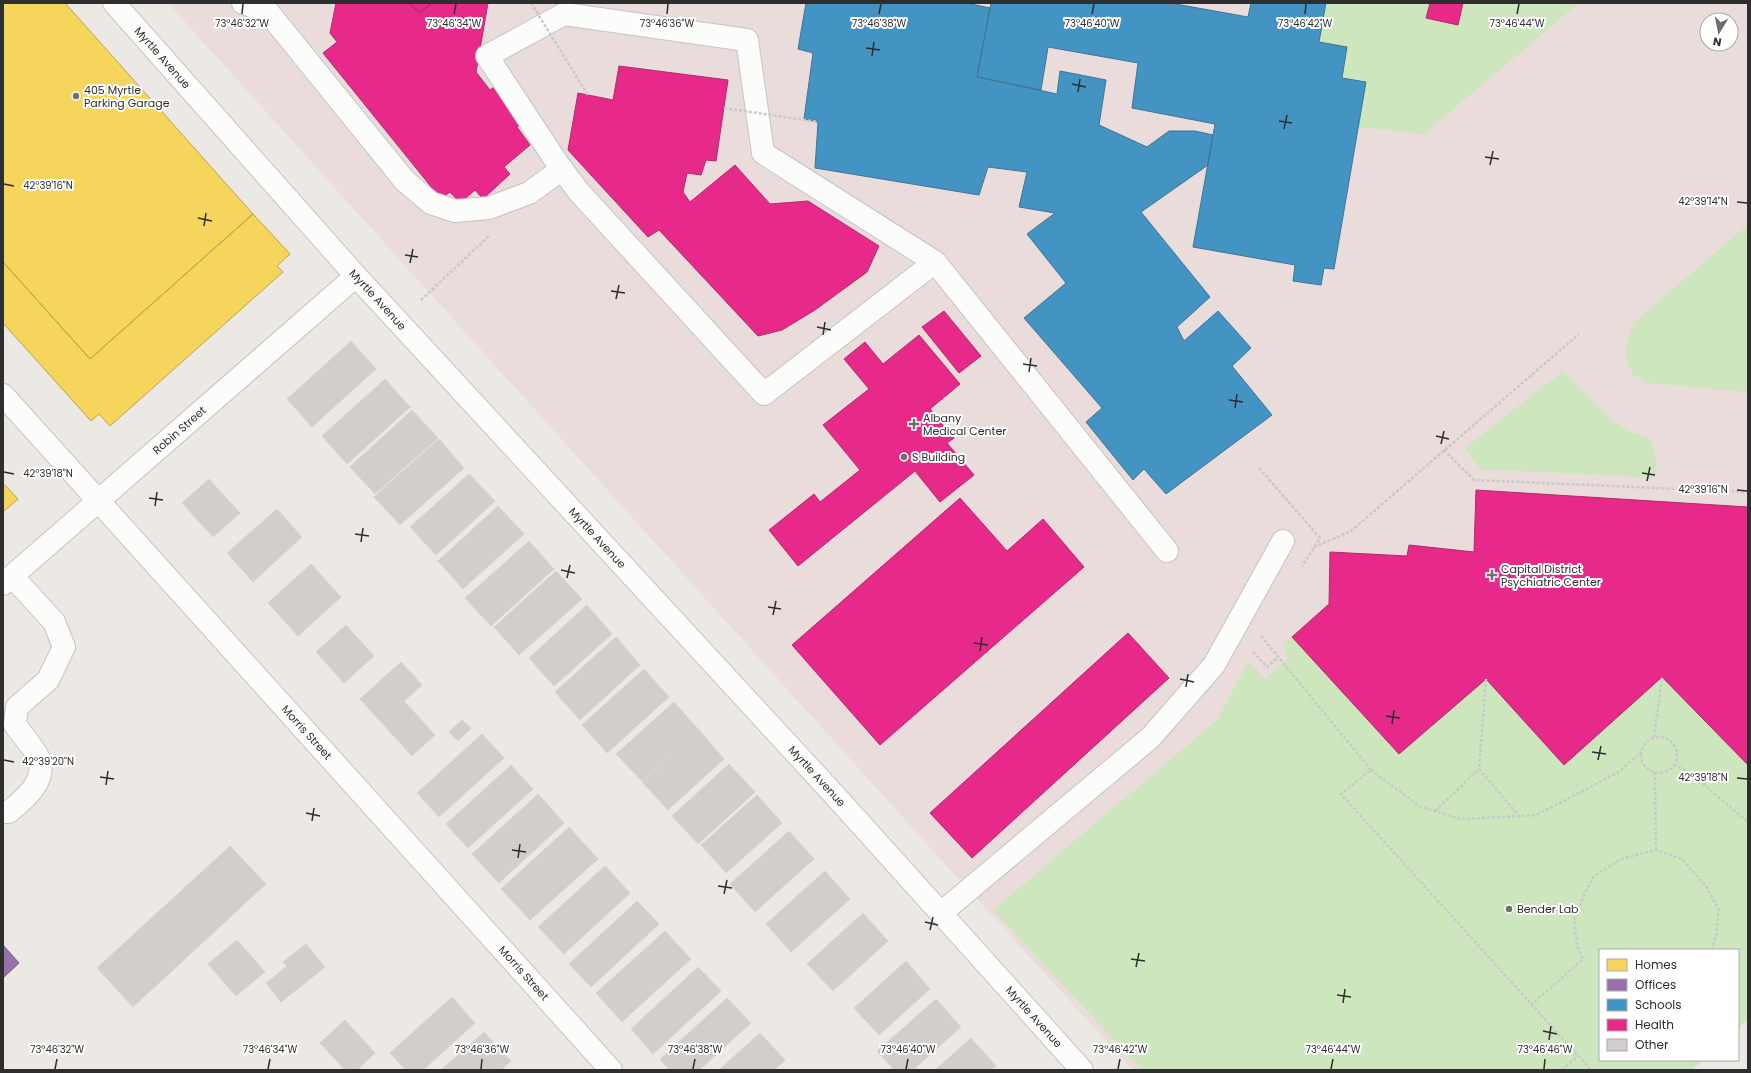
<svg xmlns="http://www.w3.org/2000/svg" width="1751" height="1073" font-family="Poppins,sans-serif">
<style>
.medical{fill:#e9dcdb;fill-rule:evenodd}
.green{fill:#cee6be}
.homes{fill:#f6d55c;stroke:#baa34e}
.offices{fill:#9970ab;stroke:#795c86}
.schools{fill:#4393c3;stroke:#3d7596}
.health{fill:#e7298a;stroke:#b02a6e}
.building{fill:#d1cecb;stroke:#d7d4d0}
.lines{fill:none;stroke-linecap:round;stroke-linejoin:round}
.minor-casing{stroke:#c5c4c5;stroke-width:24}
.path{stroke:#c9c9c8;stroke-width:2.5;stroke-dasharray:3 2;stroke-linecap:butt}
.minor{stroke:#fcfcfb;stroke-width:22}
.path-bridge{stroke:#c9c9c8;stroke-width:2.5;stroke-dasharray:3 2;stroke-linecap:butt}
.ticks{fill:none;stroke:#2e2e2e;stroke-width:1.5}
.poi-dot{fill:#706f6e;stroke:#fff;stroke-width:1.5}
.labels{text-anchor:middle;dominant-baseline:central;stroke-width:4;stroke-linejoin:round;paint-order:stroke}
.street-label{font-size:11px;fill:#2e2e2e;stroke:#fff}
.poi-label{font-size:11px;fill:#2e2e2e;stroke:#fff;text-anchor:start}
.ticks-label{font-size:10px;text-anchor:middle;fill:#2e2e2e;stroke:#fff;stroke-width:4;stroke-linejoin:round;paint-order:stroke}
</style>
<rect width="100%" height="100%" fill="#ece8e4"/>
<!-- medical -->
<path class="medical" d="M 168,3 L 1748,3 L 1748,1016 L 1738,950 L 1600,950 L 1600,1060 L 1687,1070 L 1133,1070 L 954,874 ZM 1707,20 L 1731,20 L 1731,44 L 1707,44 Z"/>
<!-- green -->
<path class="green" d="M 1326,3 L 1579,3 L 1424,134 L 1358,127 L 1366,82 L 1342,78 L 1319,42 Z
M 1748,225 L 1748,392 L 1647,383 L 1633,375 L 1626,357 L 1627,341 L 1634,322 Z
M 1563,371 L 1607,416 L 1628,431 L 1650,438 L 1656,455 L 1656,478 L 1480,469 L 1465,448 Z
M 1292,637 L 1399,754 L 1486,679 L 1564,765 L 1662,677 L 1748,765 L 1748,1019 L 1738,1028 L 1738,950 L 1600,950 L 1600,1060 L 1703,1060 L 1692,1070 L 1142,1070 L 993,910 L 1217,720 L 1248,662 L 1265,679 L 1287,659 L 1284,644 Z"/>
<!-- homes -->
<path class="homes" d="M 3,3 L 65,3 L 253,214 L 90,359 L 3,262 Z
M 253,214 L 290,254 L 277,266 L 283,272 L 110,426 L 99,414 L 91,421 L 3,323 L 3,262 L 90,359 Z
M 3,483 L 18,499 L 3,512 Z"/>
<!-- offices -->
<path class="offices" d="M 3,945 L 19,963 L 3,978 Z"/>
<!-- schools -->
<path class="schools" d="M 806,3 L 966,3 L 990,8 L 977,77 L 1057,94 L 1060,71 L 1106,80 L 1099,125 L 1147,147 L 1169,131 L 1195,131 L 1213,135 L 1208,165 L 1141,212 L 1210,297 L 1177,327 L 1184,341 L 1218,311 L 1251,348 L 1232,366 L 1272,415 L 1166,494 L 1144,469 L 1133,480 L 1086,422 L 1102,408 L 1024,318 L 1066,283 L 1027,234 L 1055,213 L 1019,207 L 1027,172 L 988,167 L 979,195 L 815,168 L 818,122 L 804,119 L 813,53 L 798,49 Z
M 991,3 L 1170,3 L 1248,17 L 1251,3 L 1326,3 L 1319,42 L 1347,47 L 1342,78 L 1366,82 L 1334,269 L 1324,268 L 1321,285 L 1293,281 L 1295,265 L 1193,247 L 1215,124 L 1132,108 L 1138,63 L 1048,47 L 1041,90 L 977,77 Z"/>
<!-- health -->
<path class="health" d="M 336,3 L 410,3 L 419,13 L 432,3 L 488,3 L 476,72 L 490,90 L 497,85 L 524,121 L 517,127 L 530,145 L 504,167 L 510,174 L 483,199 L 475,190 L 460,203 L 450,192 L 441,199 L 323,53 L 337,42 L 330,33 Z
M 410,3 L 432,3 L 419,13 Z
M 1430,3 L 1463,3 L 1458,25 L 1426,18 Z
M 619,66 L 728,80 L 716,161 L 706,160 L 701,175 L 687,173 L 683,192 L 690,202 L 735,165 L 770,204 L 808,201 L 879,246 L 867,272 L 815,310 L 782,330 L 758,336 L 659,230 L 648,237 L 568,150 L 578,93 L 613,100 Z
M 944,311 L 981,356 L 959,373 L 922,327 Z
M 919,335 L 960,384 L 930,409 L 954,438 L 947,443 L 974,475 L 940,502 L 915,471 L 798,566 L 769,530 L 814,494 L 820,502 L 860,470 L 823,425 L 869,389 L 844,359 L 865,342 L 883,364 Z
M 1476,490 L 1748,507 L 1748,765 L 1662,677 L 1564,765 L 1486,679 L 1399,754 L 1292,637 L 1329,604 L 1330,552 L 1407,556 L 1409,545 L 1474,552 Z
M 960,498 L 1007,551 L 1043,519 L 1084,567 L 880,745 L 792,645 Z
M 1128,633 L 1169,678 L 972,858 L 930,813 Z"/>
<!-- building -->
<path class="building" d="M 351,341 L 376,369 L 312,427 L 287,399 Z
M 385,379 L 410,407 L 347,464 L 322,436 Z
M 412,410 L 438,438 L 375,494 L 350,467 Z
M 439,439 L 464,468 L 400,525 L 374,497 Z
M 469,474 L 495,501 L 436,555 L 410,527 Z
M 209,479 L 240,513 L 213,537 L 182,503 Z
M 498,506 L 524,534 L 463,589 L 438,561 Z
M 277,509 L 302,537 L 253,582 L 227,553 Z
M 529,541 L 554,569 L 491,626 L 465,598 Z
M 311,564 L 341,597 L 298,636 L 268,603 Z
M 556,571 L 582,599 L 519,655 L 494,627 Z
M 587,605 L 612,634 L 554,686 L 529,658 Z
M 346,625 L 374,656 L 344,683 L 316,652 Z
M 616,637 L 640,665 L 580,720 L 555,692 Z
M 401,662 L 422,685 L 404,701 L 435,735 L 412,756 L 360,699 Z
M 644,669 L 669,697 L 607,753 L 582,725 Z
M 674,702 L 699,730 L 642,781 L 616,754 Z
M 462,720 L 471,728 L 458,741 L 449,732 Z
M 699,730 L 724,759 L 668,810 L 642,782 Z
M 482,734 L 504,758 L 439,817 L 417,793 Z
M 729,764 L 755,792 L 698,844 L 672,816 Z
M 511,765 L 533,789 L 468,848 L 446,824 Z
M 538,794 L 564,823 L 499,883 L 472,854 Z
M 757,795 L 782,823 L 726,873 L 701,845 Z
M 569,827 L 598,859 L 530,920 L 501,889 Z
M 789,831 L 814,859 L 755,912 L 730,884 Z
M 230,846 L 266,884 L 133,1007 L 97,968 Z
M 605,866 L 630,893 L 564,954 L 538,927 Z
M 825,871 L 850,899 L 791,952 L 766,924 Z
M 637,901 L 659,924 L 591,987 L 569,964 Z
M 863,913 L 888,941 L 833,991 L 807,964 Z
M 665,931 L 691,959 L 622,1022 L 596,993 Z
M 237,940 L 265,972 L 236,996 L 208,964 Z
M 306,944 L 325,967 L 281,1002 L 266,983 L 287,966 L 283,962 Z
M 906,961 L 930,989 L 879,1035 L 854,1008 Z
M 698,967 L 721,991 L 653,1054 L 631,1029 Z
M 452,997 L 475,1023 L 423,1070 L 406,1070 L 390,1053 Z
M 727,998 L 751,1023 L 699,1070 L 669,1070 L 660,1059 Z
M 936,999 L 961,1027 L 913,1070 L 894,1070 L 877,1051 Z
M 345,1020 L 375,1053 L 357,1070 L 345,1070 L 320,1043 Z
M 484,1032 L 511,1061 L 501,1070 L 441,1070 Z
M 760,1033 L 785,1060 L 774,1070 L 719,1070 Z
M 971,1038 L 996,1066 L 991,1070 L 935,1070 Z"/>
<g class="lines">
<defs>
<g id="minor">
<path id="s1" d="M 114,3 L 356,276 L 839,800 L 1082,1070"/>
<path d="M 243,3 L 268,12 L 405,181 L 431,203 L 455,211 L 489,208 L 529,193 L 562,169"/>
<path d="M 935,262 L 763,153 L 747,40 L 564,14 L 487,56 L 558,164 L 579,192 L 764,394 L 935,262 L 1167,551"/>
<path id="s2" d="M 3,395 L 611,1070"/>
<path id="s3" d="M 3,584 L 356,276"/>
<path d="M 3,812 L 9,812 C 24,799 45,783 40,761 C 38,753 20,732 15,725 L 17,707 L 48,680 L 64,647 L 54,622 L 12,576"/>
<path d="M 941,913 L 1150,738 L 1214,665 L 1283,541"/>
</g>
</defs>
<!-- minor casing -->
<use href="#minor" class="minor-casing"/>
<!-- path -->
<path class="path" d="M 421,300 L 489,236
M 1444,450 L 1474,480 L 1748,492
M 1259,468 L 1320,538 L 1302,566
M 1314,547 L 1351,531 L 1579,334
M 1261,636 L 1371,770 L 1341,794 L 1591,1070
M 1253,652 L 1267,667 L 1278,657
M 1486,679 L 1479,769 L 1519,816
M1641 755a18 18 0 1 1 36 0a18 18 0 1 1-36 0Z
M 1654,737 L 1662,677
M 1674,764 L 1690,773 L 1748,822
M 1371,770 L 1421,807 L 1435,811 L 1461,819 L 1520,816 L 1536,815 L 1619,772 L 1641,752
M 1655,772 L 1656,850
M 1435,811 L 1479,769
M 1531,1005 L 1583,959 L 1578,948 L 1574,922 L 1584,895 L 1594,876 L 1621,859 L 1656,850 L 1682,859 L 1706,886 L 1719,910 L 1716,935 L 1712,950
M 1738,1028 L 1739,1029
M 1562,1070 L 1578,1056"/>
<!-- minor -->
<use href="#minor" class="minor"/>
<!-- path-bridge -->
<path class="path-bridge" d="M 531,3 L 588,95
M 724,108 L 818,122"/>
</g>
<!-- ticks -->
<path class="ticks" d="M 242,14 L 243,4M 454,14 L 456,4M 667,14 L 668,4M 879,14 L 881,4M 1092,14 L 1094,4M 1305,14 L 1306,4M 1517,14 L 1519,4M 866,48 L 880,50M 872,56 L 874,42M 1072,84 L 1086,87M 1078,92 L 1080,79M 1279,121 L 1292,123M 1284,129 L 1287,115M 1485,157 L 1499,159M 1490,165 L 1493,151M 4,184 L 14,186M 1737,202 L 1747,203M 198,218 L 212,221M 204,226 L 206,213M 405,255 L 418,257M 410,263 L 413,249M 611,291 L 625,293M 616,299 L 619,285M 817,327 L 831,330M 823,335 L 825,322M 1023,364 L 1037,366M 1029,372 L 1031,358M 1229,400 L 1243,402M 1235,408 L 1237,394M 1436,436 L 1449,439M 1441,444 L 1444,431M 4,472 L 14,474M 1642,473 L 1655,475M 1647,481 L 1650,467M 1737,490 L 1747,491M 149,498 L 163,500M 155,506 L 157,492M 355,534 L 369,536M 361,542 L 363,528M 561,570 L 575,573M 567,578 L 570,565M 768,607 L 781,609M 773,615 L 776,601M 974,643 L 988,645M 980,651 L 982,637M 1180,679 L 1194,682M 1186,687 L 1188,674M 1386,716 L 1400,718M 1392,724 L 1394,710M 1592,752 L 1606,754M 4,760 L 14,762M 1598,760 L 1601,746M 100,777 L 114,779M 1737,778 L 1747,779M 106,785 L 108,771M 306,813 L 320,816M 312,821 L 314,808M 512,850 L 526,852M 518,858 L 520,844M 718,886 L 732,888M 724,894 L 727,880M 925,922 L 938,925M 930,930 L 933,917M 1131,959 L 1145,961M 1136,967 L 1139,953M 1337,995 L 1351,997M 1343,1003 L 1345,989M 1543,1031 L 1557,1034M 1549,1040 L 1551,1026M 55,1069 L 57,1059M 268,1069 L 270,1059M 481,1069 L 482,1059M 693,1069 L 695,1059M 906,1069 L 908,1059M 1118,1069 L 1120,1059M 1331,1069 L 1333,1059M 1544,1069 L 1545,1059"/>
<!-- markers -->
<g class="poi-dot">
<circle cx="76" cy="96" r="4"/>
<path d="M912 418h4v4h4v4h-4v4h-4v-4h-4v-4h4z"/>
<circle cx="904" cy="457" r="4"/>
<path d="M1490 569h4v4h4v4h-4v4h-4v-4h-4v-4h4z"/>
<circle cx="1509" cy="909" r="4"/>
</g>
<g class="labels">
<!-- street labels -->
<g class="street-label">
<text stroke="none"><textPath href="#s1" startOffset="73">Myrtle Avenue</textPath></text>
<text stroke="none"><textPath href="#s1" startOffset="397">Myrtle Avenue</textPath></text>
<text stroke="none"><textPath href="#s3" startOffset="234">Robin Street</textPath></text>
<text stroke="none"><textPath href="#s1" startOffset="721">Myrtle Avenue</textPath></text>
<text stroke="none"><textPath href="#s2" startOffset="454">Morris Street</textPath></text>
<text stroke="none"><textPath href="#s1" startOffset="1045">Myrtle Avenue</textPath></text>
<text stroke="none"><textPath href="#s2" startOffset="778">Morris Street</textPath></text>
<text stroke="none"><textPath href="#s1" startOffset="1369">Myrtle Avenue</textPath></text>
</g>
<!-- poi labels -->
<g class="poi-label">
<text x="84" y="90">405 Myrtle<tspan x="84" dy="13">Parking Garage</tspan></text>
<text x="923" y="418">Albany<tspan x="923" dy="13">Medical Center</tspan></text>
<text x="912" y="457">S Building</text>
<text x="1501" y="569">Capital District<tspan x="1501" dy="13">Psychiatric Center</tspan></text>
<text x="1517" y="909">Bender Lab</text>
</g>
</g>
<g class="ticks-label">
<text x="242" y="27">73°46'32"W</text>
<text x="454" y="27">73°46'34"W</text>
<text x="667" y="27">73°46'36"W</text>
<text x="879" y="27">73°46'38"W</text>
<text x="1092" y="27">73°46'40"W</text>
<text x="1305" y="27">73°46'42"W</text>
<text x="1517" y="27">73°46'44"W</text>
<text x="48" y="189">42°39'16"N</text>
<text x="1703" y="205">42°39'14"N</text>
<text x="48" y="477">42°39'18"N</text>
<text x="1703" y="493">42°39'16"N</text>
<text x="48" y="765">42°39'20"N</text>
<text x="1703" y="781">42°39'18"N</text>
<text x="57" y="1053">73°46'32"W</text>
<text x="270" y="1053">73°46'34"W</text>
<text x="482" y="1053">73°46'36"W</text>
<text x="695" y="1053">73°46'38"W</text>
<text x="908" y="1053">73°46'40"W</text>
<text x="1120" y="1053">73°46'42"W</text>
<text x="1333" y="1053">73°46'44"W</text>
<text x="1545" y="1053">73°46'46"W</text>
</g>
<!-- border -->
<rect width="1751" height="1073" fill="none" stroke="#2e2e2e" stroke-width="8"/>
<!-- legend -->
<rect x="1599" y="949" width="140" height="112" fill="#ffffff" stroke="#ababab"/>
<rect x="1607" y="959" width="20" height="12" fill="#f6d55c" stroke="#ababab"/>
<text x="1635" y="969" font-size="12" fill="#2e2e2e">Homes</text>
<rect x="1607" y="979" width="20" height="12" fill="#9970ab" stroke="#ababab"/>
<text x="1635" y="989" font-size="12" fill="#2e2e2e">Offices</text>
<rect x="1607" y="999" width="20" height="12" fill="#4393c3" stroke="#ababab"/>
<text x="1635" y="1009" font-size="12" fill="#2e2e2e">Schools</text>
<rect x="1607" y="1019" width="20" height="12" fill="#e7298a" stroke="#ababab"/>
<text x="1635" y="1029" font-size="12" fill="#2e2e2e">Health</text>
<rect x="1607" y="1039" width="20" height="12" fill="#d1cecb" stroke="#ababab"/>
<text x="1635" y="1049" font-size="12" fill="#2e2e2e">Other</text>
<!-- north arrow -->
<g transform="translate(1719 32) rotate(190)"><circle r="19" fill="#ffffff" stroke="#ababab"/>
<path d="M0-3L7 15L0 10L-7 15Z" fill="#706f6e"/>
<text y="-6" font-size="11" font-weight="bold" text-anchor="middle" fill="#2e2e2e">N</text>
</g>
</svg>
